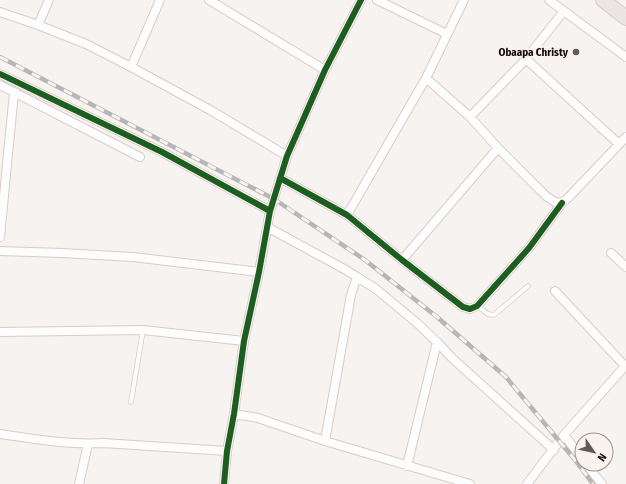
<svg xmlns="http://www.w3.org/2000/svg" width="626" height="484" font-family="'Fira Sans Condensed',sans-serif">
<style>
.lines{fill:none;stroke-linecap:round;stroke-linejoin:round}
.service-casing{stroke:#d7cdc9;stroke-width:5.5}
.minor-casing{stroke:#d7cdc9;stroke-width:10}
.trunk-casing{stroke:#d1cecd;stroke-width:16}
.service{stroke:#fefdfd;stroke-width:4}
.minor{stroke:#fefdfd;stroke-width:8}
.trunk{stroke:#ede5e4;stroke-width:14}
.rail-casing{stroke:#b7b6b6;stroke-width:4.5}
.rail{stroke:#f9f2ef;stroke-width:3;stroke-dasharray:9;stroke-linecap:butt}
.cycleway-casing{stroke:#f9f2ef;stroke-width:8}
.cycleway{stroke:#1b5e20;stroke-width:6}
.poi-dot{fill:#635a58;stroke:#f9f2ef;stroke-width:1.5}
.labels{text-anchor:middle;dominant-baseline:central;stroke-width:4;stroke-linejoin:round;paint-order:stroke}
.poi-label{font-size:11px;font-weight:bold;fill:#130805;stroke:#f9f2ef;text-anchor:end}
</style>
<rect width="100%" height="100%" fill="#f7f3f1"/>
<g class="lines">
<defs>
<path id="service" d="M 477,306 L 488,314 L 494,315 L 528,286
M 131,402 L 143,330"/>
<path id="minor" d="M 160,0 L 131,67 L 212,111 L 287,156
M 209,0 L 325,70
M 377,0 L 447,34
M 549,0 L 626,57
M 0,12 L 38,25 L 86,44 L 131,67
M 38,25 L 49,0
M 526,59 L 619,144
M 0,74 L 162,152 L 270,211
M 426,78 L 470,117 L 498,148 L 546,196 L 555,202 L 562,203 L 568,198 L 626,137
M 0,85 L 140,157
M 470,117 L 526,59 L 564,11
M 280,178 L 347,215 L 402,260 L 463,307 L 470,309 L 477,306 L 529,248 L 562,203
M 347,215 L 426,78 L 464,0
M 0,237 L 14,92
M 0,251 L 62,253 L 133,257 L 259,272
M 611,253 L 626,267
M 402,260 L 498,148
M 357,277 L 376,289 L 417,323 L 437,342 L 453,359 L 554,450
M 555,291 L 625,366
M 0,332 L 143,330 L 244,341
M 234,414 L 258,418 L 325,441 L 351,295 L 357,277 L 346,270 L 267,227
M 0,434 C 34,439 68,445 103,443 L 227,451
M 564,435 L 582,458
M 325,441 L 470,484
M 586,464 L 602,484
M 407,466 L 437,342
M 79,484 L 88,444
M 224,484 L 227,451 L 234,414 L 244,341 L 259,272 L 270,211 L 287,156 L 325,70 L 361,0
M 527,484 L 564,435 L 626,365"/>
<path id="trunk" d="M 603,0 L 626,18"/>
</defs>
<!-- service casing -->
<use href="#service" class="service-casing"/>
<!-- minor casing -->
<use href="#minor" class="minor-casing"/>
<!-- trunk casing -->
<use href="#trunk" class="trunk-casing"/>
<!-- service -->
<use href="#service" class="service"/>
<!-- minor -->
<use href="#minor" class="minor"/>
<!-- trunk -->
<use href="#trunk" class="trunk"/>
<defs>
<path id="rail" d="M 0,57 L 274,199 L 365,260 L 437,317 L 506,377 L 575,460 L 593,484"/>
</defs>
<!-- rail casing -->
<use href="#rail" class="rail-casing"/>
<!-- rail -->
<use href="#rail" class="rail"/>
<defs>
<path id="cycleway" d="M 0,74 L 162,152 L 270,211
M 280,178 L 347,215 L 402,260 L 463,307 L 470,309 L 477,306 L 529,248 L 562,203
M 224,484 L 227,451 L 234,414 L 244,341 L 259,272 L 270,211 L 287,156 L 325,70 L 361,0"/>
</defs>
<!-- cycleway casing -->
<use href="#cycleway" class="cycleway-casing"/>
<!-- cycleway -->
<use href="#cycleway" class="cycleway"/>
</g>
<!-- markers -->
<circle class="poi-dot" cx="576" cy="52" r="4"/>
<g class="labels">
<!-- poi labels -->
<g class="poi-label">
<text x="568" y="52">Obaapa Christy</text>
</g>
</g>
<!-- north arrow -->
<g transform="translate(594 452) rotate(124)"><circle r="19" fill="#f9f2ef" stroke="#9d9491"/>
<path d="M0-3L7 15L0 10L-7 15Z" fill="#635a58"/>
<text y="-6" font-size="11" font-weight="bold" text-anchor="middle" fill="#130805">N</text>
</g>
</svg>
